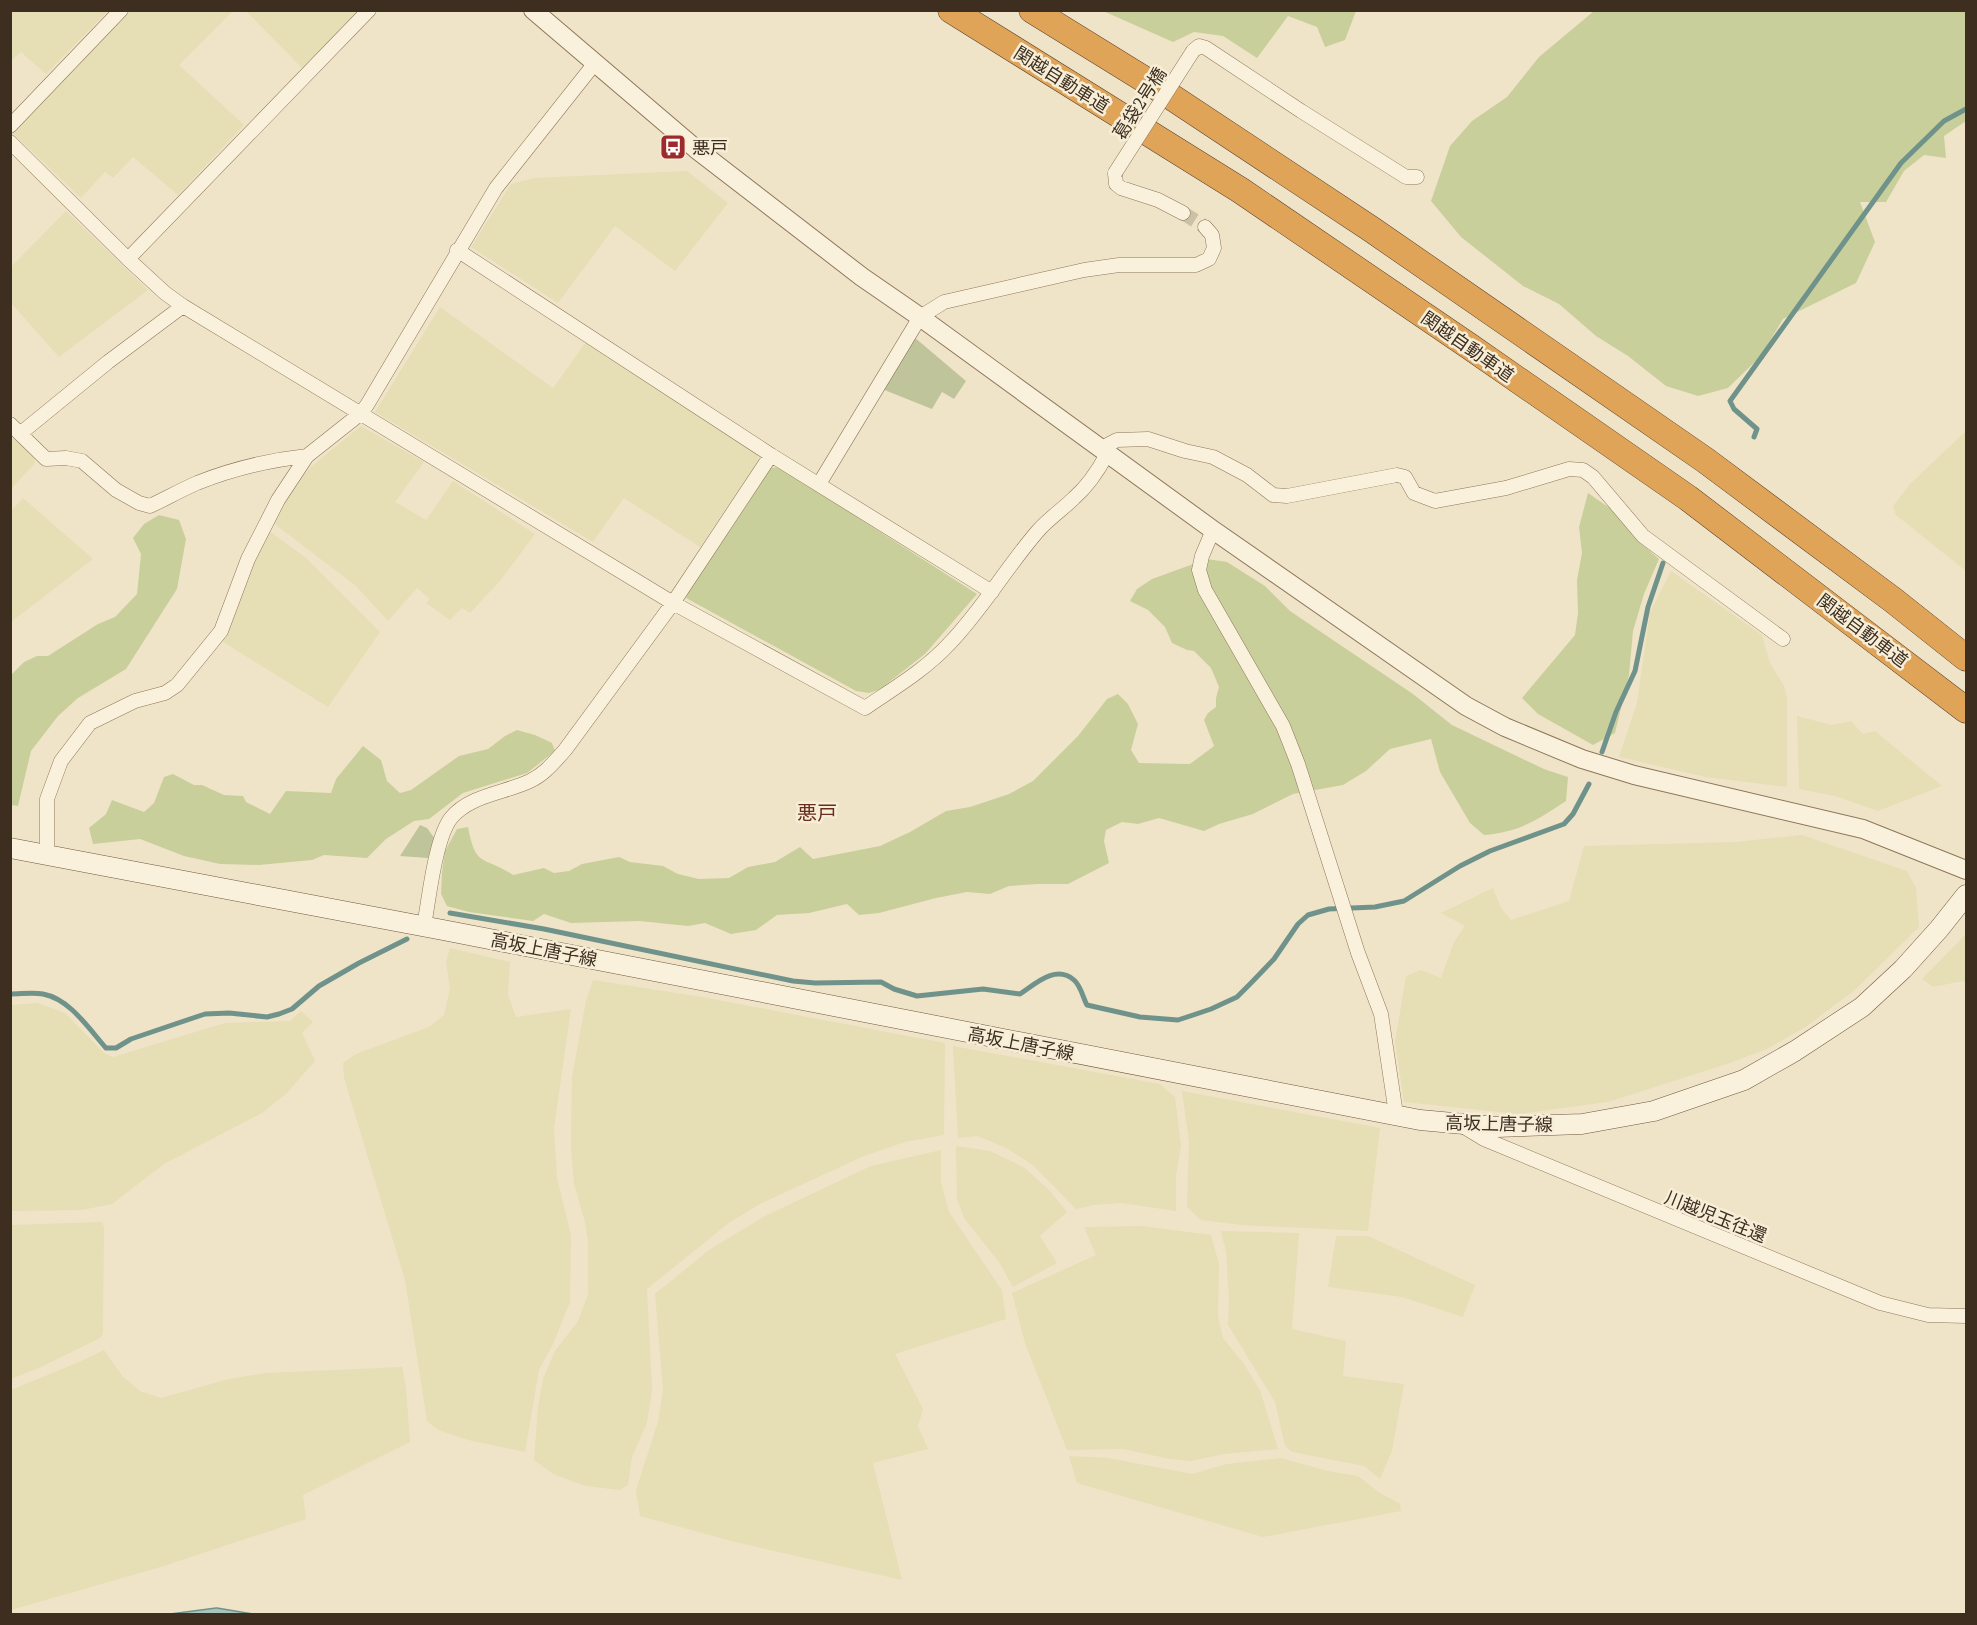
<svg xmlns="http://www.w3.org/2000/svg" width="1977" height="1625" font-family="'PT Serif','Noto Sans JP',serif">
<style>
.farmland{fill:#e6deb5}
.green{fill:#c9cf9b}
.cemetery{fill:#bfc49a}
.water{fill:#a9c4bc;stroke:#6f938a;stroke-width:1.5}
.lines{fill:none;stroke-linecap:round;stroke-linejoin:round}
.stream{stroke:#6f938a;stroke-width:5}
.minor-tunnel{stroke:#ccc0a6;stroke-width:14;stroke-dasharray:14 7;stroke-linecap:butt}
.minor-casing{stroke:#8d765c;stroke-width:15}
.tertiary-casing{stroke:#8d765c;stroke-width:20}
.secondary-casing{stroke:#6f573f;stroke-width:21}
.motorway-casing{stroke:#5b4430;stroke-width:27}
.minor{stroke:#faf1dc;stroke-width:14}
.tertiary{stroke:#faf1dc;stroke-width:18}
.secondary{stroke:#faf1dc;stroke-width:20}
.motorway{stroke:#e0a458;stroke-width:26}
.minor-bridge-casing{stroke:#8d765c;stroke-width:15;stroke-linecap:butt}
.minor-bridge{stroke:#faf1dc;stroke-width:14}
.labels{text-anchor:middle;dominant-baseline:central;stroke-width:5;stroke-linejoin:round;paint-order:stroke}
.street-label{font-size:18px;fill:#3d2e20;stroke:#f7eed8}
.poi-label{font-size:18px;fill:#3d2e20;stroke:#f7eed8;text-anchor:start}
.neighbourhood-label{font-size:20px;fill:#6b2e1e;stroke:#f7eed8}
</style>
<rect width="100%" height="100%" fill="#f0e4c8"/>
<!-- farmland -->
<path class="farmland" d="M 11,10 L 108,10 L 108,11 L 46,74 L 21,52 L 11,61 Z
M 245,10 L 359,10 L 359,11 L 302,68 Z
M 129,11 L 233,11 L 179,65 L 244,125 L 178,195 L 133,157 L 113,178 L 105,172 L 81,198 L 13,133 Z
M 687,171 L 728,203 L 675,271 L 615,226 L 558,303 L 471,247 L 511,184 L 534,178 Z
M 66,211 L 148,290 L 59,357 L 11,303 L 10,268 Z
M 440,307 L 553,388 L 586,342 L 756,453 L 759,461 L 700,547 L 624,498 L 593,542 L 375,412 Z
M 361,426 L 424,462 L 395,502 L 426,520 L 453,481 L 535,534 L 500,581 L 470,613 L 462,608 L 450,620 L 426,603 L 430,599 L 417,588 L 388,621 L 356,586 L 272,522 L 292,488 L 312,466 Z
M 1966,431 L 1966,571 L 1896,515 L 1893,506 L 1910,484 Z
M 16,437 L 34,455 L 35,463 L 11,489 L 11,438 Z
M 23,498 L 93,559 L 11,622 L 11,511 Z
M 269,531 L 305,557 L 380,632 L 328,707 L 223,642 L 234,615 L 252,564 Z
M 1671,571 L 1762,635 L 1770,663 L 1784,686 L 1787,698 L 1787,787 L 1706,777 L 1619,757 L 1637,703 L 1650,612 Z
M 1797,716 L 1832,725 L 1851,721 L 1863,734 L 1875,731 L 1942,786 L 1878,811 L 1835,796 L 1799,789 Z
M 1802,835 L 1907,871 L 1916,888 L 1919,927 L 1855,990 L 1807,1026 L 1767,1049 L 1730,1063 L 1608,1102 L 1518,1114 L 1404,1102 L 1395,1042 L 1406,976 L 1421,970 L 1441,978 L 1454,942 L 1465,926 L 1441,913 L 1493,888 L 1501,908 L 1511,920 L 1569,901 L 1584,846 L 1736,842 Z
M 1966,934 L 1966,984 L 1963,981 L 1933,987 L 1922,979 Z
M 450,948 L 510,962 L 508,995 L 516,1017 L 571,1009 L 554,1128 L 557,1178 L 571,1235 L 570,1302 L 553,1344 L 539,1370 L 525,1452 L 468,1440 L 438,1430 L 427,1421 L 405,1280 L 344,1078 L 343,1063 L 356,1054 L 429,1027 L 444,1015 L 450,988 L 446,962 Z
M 593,980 L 702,997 L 945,1043 L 944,1135 L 905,1142 L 864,1156 L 762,1203 L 730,1222 L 647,1289 L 652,1389 L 647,1423 L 632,1457 L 628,1485 L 620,1490 L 586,1486 L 553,1474 L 534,1460 L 538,1407 L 543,1379 L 555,1351 L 578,1321 L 588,1294 L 588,1242 L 585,1222 L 574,1184 L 571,1146 L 572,1077 L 586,1001 Z
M 37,1003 L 65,1013 L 104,1053 L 113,1057 L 225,1023 L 290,1021 L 301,1011 L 313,1022 L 302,1033 L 315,1061 L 286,1094 L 262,1113 L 164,1164 L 112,1204 L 82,1210 L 11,1211 L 11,1005 Z
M 953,1046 L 1160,1084 L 1175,1097 L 1181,1146 L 1176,1176 L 1176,1211 L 1121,1203 L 1094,1205 L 1076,1209 L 1034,1166 L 1008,1149 L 978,1136 L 958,1138 Z
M 1182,1091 L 1380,1128 L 1368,1231 L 1241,1225 L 1201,1220 L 1187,1207 L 1189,1142 Z
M 956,1146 L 990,1151 L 1025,1168 L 1049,1190 L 1067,1212 L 1040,1236 L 1057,1263 L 1013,1287 L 999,1262 L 964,1218 L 957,1199 Z
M 941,1150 L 941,1182 L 949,1212 L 1002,1290 L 1006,1319 L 895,1354 L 923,1409 L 918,1426 L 928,1449 L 873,1463 L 902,1580 L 735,1542 L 640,1516 L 636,1490 L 658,1422 L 663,1390 L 655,1294 L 709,1250 L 765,1216 L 871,1166 Z
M 102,1222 L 104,1227 L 103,1334 L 100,1338 L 41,1367 L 11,1379 L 11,1225 Z
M 1142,1226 L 1211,1235 L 1219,1264 L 1218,1316 L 1223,1338 L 1244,1364 L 1260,1390 L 1278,1449 L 1225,1454 L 1191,1461 L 1170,1459 L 1123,1449 L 1067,1450 L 1025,1343 L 1012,1293 L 1096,1255 L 1084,1227 Z
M 1221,1231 L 1299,1233 L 1292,1329 L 1346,1341 L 1343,1376 L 1404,1384 L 1392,1451 L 1380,1479 L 1364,1466 L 1292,1452 L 1285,1446 L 1275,1402 L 1228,1325 L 1229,1299 L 1226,1252 Z
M 1336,1236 L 1368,1236 L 1475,1285 L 1463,1317 L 1402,1297 L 1328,1287 Z
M 104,1350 L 123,1377 L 140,1391 L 161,1398 L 229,1379 L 266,1373 L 402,1367 L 406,1388 L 410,1442 L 303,1495 L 306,1519 L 164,1566 L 11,1610 L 11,1390 L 79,1362 Z
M 1069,1456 L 1108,1458 L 1192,1474 L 1227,1464 L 1281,1458 L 1328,1471 L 1358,1476 L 1377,1491 L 1400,1504 L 1401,1511 L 1263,1537 L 1077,1483 Z"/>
<!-- green -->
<path class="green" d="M 1103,11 L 1356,11 L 1345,40 L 1325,47 L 1317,27 L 1288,16 L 1257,58 L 1223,36 L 1194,32 L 1173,42 Z
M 1594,11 L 1966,11 L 1966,121 L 1944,136 L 1946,158 L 1924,155 L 1904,171 L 1886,202 L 1860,202 L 1875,242 L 1856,283 L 1783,319 L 1761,356 L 1728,388 L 1698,396 L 1666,386 L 1628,356 L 1596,336 L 1559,304 L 1523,286 L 1461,237 L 1431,201 L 1450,146 L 1472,121 L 1507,97 L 1539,57 Z
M 779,467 L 977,594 L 925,654 L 879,690 L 869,693 L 856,691 L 686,598 L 692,585 L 770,468 Z
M 1588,493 L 1611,509 L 1643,545 L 1659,559 L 1644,594 L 1633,631 L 1629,675 L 1615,733 L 1593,745 L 1538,714 L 1522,698 L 1575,635 L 1578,613 L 1577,580 L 1582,553 L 1579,527 Z
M 159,515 L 179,520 L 186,539 L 177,589 L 126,669 L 78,698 L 58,716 L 31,751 L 18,806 L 11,805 L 11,675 L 24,662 L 37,656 L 48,656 L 98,624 L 115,617 L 137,594 L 141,554 L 133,538 L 144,524 Z
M 1207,559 L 1227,562 L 1265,586 L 1290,611 L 1413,694 L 1452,725 L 1544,769 L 1568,777 L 1566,801 C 1537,820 1520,832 1484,835 L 1470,823 L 1440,772 L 1431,739 L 1390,749 L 1366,771 L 1343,785 L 1293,794 L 1253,814 L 1219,824 L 1204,831 L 1159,818 L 1138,824 L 1122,822 L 1106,830 L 1104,841 L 1109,863 L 1068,884 L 1039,884 L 1009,886 L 990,894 L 967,892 L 936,898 L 879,913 L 859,915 L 847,904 L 809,913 L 777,915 L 756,930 L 731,934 L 705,923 L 688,926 L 639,921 L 571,923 L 544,914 L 533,921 L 469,912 L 447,906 L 441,894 L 442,872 L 445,851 L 457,829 L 468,827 C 476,869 483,855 513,875 L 544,868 L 554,873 L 569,871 L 582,864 L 619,857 L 630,862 L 663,866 L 678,874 L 699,879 L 729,878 L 748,867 L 775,862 L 800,847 L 813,859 L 880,846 L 910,832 L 946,811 L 970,807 L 1009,794 L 1033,781 L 1078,736 L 1107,699 L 1118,694 L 1128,704 L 1138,724 L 1131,750 L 1139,763 L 1190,764 L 1214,746 L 1204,720 L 1208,713 L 1216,707 L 1216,698 L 1219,687 L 1211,668 L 1194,651 L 1187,650 L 1172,643 L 1165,627 L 1148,610 L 1130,601 L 1137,589 L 1152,579 Z
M 517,730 L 535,735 L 552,743 L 555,751 L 527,773 L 463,793 L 429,819 L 414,821 L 386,839 L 367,858 L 324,855 L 312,860 L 259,865 L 220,864 L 184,856 L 140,839 L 93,844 L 89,828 L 106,814 L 112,800 L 144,812 L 154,803 L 164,777 L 173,774 L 194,785 L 202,785 L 224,795 L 243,796 L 246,802 L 270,814 L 286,791 L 331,793 L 336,779 L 363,746 L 381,760 L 387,781 L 400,793 L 411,790 L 459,756 L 488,749 L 505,736 Z"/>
<!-- cemetery -->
<path class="cemetery" d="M 914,337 L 966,381 L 954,399 L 942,392 L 932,409 L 882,389 Z
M 420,825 L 427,828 L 435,839 L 428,858 L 400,856 Z"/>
<!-- water -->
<path class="water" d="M 217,1608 L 253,1614 L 170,1614 L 216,1608 Z"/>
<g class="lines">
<!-- stream -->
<path class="stream" d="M 1754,437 L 1757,429 L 1734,409 L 1730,401 L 1901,163 L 1944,121 L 1966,109
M 1602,752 L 1616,712 L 1635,671 L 1648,607 L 1663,563
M 450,913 L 544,929 L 793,981 L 815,983 L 881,982 L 894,989 L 917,996 L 983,989 L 1020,994 C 1035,984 1056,964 1074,980 C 1081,986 1083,998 1087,1005 L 1140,1017 L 1178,1020 L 1211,1009 L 1237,997 L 1251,983 L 1274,959 L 1298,924 L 1308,915 L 1329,909 L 1375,907 L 1404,901 L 1460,866 L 1490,851 L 1564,824 L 1573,814 L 1589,784
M 10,994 C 21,994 33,992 43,994 C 70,999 89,1029 106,1048 L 116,1048 L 131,1039 L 205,1014 L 229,1013 L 267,1017 L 279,1014 L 292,1009 L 319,986 L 359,963 L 407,939"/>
<!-- minor-tunnel -->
<path class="minor-tunnel" d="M 1183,213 L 1205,227"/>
<defs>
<path id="minor" d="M 1193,51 L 1199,46 L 1206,48 L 1301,111 L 1406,177 L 1417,177
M 10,126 L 121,10
M 10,142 L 128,259 L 165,293 L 183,306 L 673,603 L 865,708 C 894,688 925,670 949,644 C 982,610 1006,568 1037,532 C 1048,519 1062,510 1074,498 C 1088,486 1099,469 1107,454
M 1115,173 L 1116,184 L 1121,188 L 1158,200 L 1183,213
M 457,250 L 771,455 L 992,592
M 128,259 L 369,10
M 10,424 L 46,459 L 66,458 L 82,461 L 116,490 L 139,503 L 150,506 C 165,499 181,490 197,483 C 232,469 270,460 307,456
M 21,433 L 108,362 L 183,306
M 1100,449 L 1117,440 L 1148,439 L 1185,451 L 1213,457 L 1247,475 L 1273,495 L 1287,496 L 1397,475 L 1405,477 L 1414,493 L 1435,501 L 1506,488 L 1569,469 L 1583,470 L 1593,477 L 1643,536 L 1783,639
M 819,484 L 920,317 L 944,302 L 1084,270 L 1119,265 L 1196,265 L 1209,259 L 1214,248 L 1212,235 L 1205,227
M 1213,530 L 1202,556 L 1199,570 L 1205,590 L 1283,726 L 1298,764 L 1358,953 L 1381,1014 L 1396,1114
M 47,855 L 47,799 L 61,761 L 90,723 L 135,701 L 165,693 L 177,685 L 195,663 L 221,631 L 248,559 L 278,500 L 307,456 L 360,414 L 367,405 L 496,188 L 595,63
M 424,926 C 429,899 435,839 451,818 C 470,795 505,793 530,781 C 545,774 554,762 565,750 L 673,603 L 771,455
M 1461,1125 L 1484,1139 L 1880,1303 L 1928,1315 L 1966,1316"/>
<path id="tertiary" d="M 533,10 L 696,149 L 862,277 L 920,317 L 1213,530 L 1466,706 L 1505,727 L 1582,759 L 1634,775 L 1863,829 L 1966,870"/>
<path id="secondary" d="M 10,848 L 443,930 L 1420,1120 L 1497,1127 L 1582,1124 L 1654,1111 L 1744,1080 L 1795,1051 L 1862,1007 L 1903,969 L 1939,929 L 1966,895"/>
<path id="motorway" d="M 951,10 L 1240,190 L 1469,346 L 1688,498 L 1966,710
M 1032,10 L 1155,86 L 1371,229 L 1705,460 L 1893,600 L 1966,658"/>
</defs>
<!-- minor casing -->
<use href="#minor" class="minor-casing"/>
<!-- tertiary casing -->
<use href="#tertiary" class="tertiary-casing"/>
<!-- secondary casing -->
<use href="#secondary" class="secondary-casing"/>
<!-- motorway casing -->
<use href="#motorway" class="motorway-casing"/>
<!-- minor -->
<use href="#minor" class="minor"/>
<!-- tertiary -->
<use href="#tertiary" class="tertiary"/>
<!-- secondary -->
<use href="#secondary" class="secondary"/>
<!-- motorway -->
<use href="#motorway" class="motorway"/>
<defs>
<path id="minor-bridge" d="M 1115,173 L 1193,51"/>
</defs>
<!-- minor-bridge casing -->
<use href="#minor-bridge" class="minor-bridge-casing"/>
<!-- minor-bridge -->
<use href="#minor-bridge" class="minor-bridge"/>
</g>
<!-- icons -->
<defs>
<symbol id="bus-square" viewBox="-11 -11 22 22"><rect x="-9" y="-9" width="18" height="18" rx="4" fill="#9e2a2b" stroke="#f7eed8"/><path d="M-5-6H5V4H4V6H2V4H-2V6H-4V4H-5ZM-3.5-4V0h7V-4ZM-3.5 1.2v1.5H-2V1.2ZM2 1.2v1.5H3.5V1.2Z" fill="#fff"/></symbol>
</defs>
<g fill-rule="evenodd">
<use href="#bus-square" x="658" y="132" width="30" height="30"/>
</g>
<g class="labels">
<!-- street labels -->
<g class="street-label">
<text transform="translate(1062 79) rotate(32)">関越自動車道</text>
<text transform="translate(1139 103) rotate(-57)">葛袋2号橋</text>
<text transform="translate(1468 346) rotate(35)">関越自動車道</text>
<text transform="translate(1863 630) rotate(37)">関越自動車道</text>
<text transform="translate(544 949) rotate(11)">高坂上唐子線</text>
<text transform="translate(1021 1043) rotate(11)">高坂上唐子線</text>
<text transform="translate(1499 1123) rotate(1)">高坂上唐子線</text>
<text transform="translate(1716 1216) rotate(22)">川越児玉往還</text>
</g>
<!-- poi labels -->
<g class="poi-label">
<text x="692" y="147">悪戸</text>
</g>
<!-- neighbourhood labels -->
<g class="neighbourhood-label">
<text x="817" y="812">悪戸</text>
</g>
</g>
<!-- border -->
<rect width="1977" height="1625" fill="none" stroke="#3d2e20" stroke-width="24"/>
</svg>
